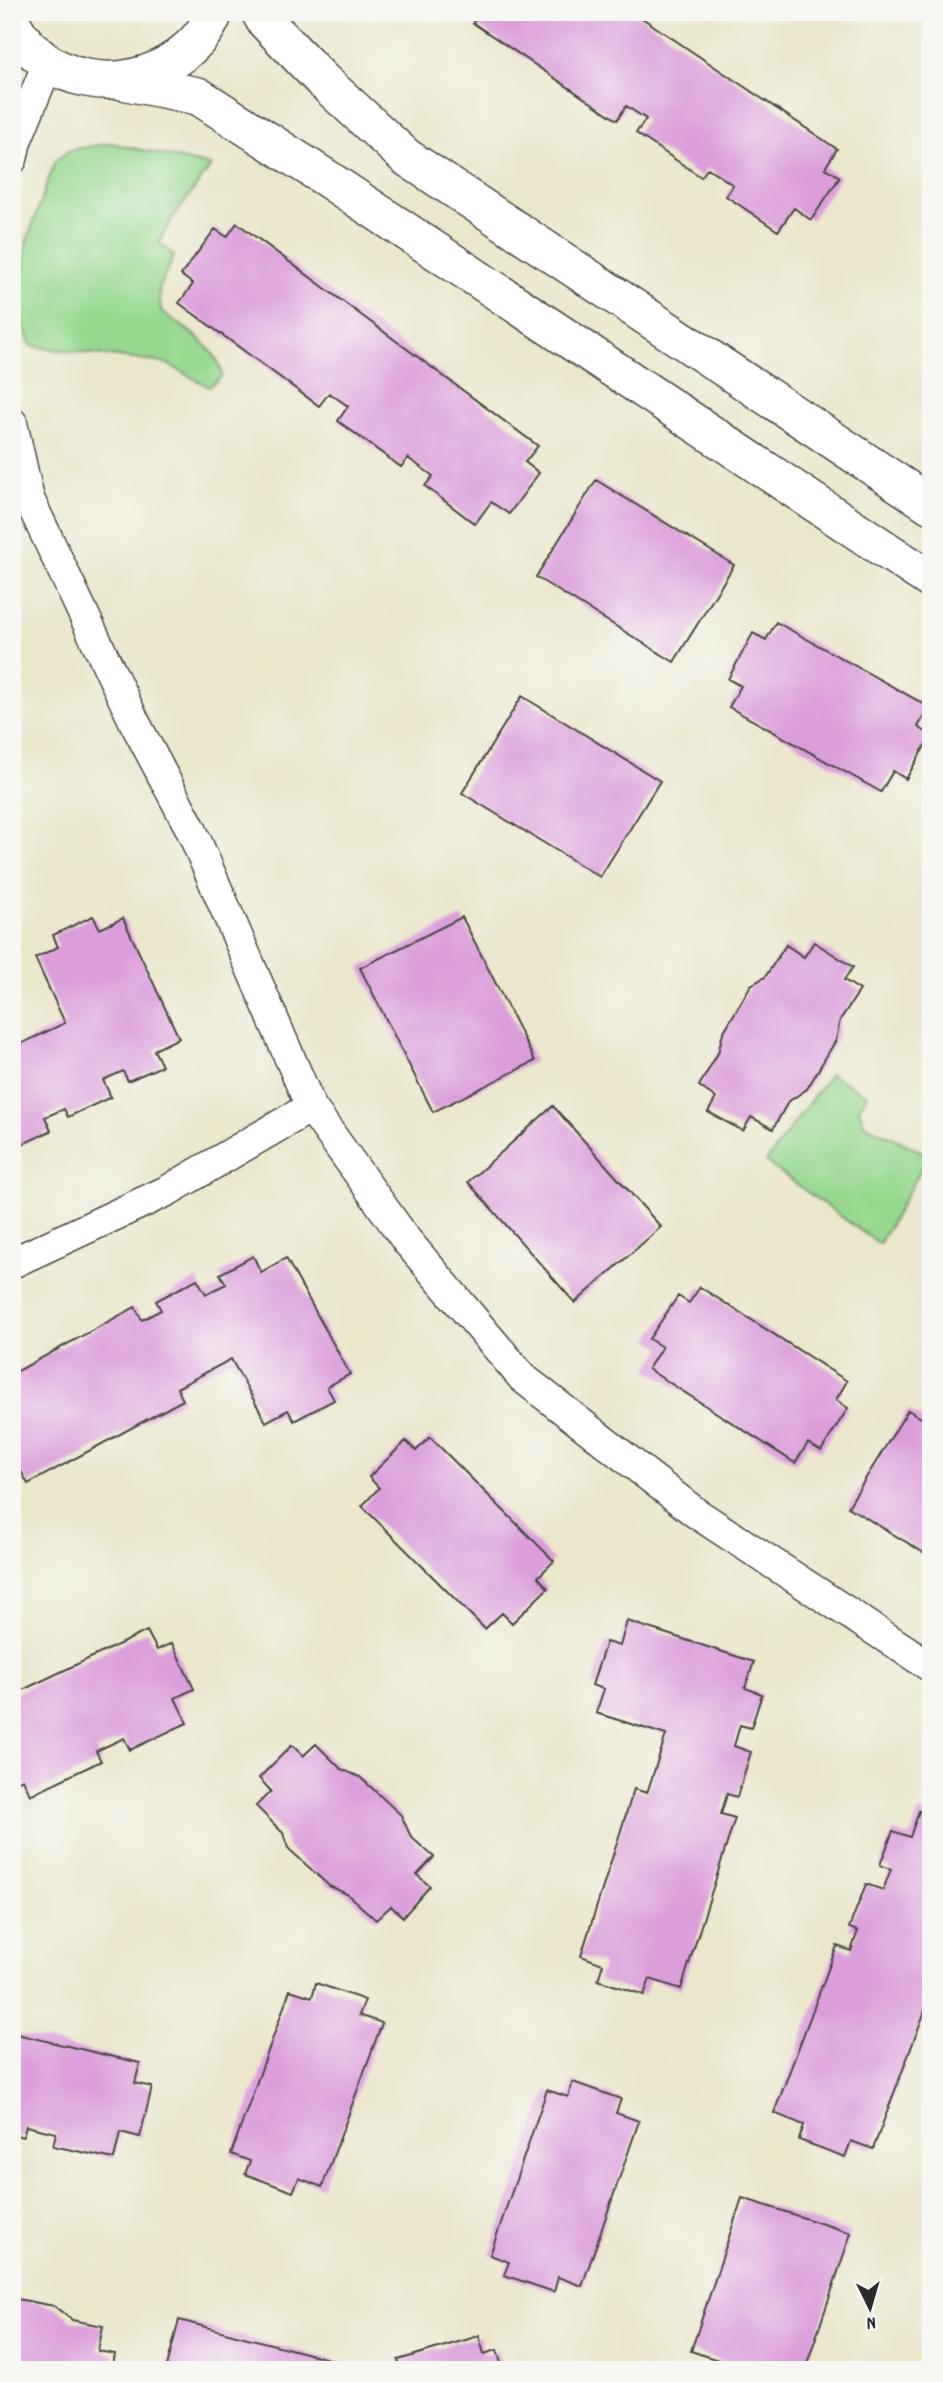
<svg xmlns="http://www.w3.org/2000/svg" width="943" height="2382" font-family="Dekko,sans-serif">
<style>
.green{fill:#96d88f;stroke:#60825d;stroke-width:2}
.building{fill:#dc9edb}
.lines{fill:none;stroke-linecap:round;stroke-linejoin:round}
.minor-casing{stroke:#484743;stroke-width:33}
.tertiary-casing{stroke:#484743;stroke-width:40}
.minor{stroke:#fff;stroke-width:30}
.tertiary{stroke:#fff;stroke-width:37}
</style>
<rect width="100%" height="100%" fill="#f6f6f2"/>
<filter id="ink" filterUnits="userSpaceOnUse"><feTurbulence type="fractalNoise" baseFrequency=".0143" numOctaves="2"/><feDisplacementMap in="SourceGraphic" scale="14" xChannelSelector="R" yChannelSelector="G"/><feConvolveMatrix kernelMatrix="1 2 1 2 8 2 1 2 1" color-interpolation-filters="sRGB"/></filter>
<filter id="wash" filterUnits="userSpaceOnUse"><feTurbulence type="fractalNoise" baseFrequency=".00686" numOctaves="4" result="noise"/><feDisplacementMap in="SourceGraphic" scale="28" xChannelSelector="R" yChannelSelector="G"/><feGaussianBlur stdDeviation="1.57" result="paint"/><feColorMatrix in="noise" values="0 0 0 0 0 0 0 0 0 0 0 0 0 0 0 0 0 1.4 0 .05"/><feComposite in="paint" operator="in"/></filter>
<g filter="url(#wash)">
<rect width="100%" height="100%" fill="#ebe7cc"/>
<!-- green -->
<path class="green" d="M 111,143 L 211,166 L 172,219 L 159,242 L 174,256 L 159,288 L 161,311 C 183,328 219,346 222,376 L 209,387 L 166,363 L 31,346 L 19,311 L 27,241 L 55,161 L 70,150 Z
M 830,1074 L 867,1095 L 859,1109 L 864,1124 L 929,1155 L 879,1244 L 766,1162 Z"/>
<g id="blocks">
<!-- building -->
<path class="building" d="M 480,12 L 633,12 L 837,149 L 825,168 L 840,177 L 811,220 L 794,208 L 778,231 L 726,196 L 733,185 L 708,168 L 701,177 L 636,133 L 646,119 L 626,106 L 617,120 L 473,23 Z
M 237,223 L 538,446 L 525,462 L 539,473 L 509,514 L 491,502 L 475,524 L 425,486 L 433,476 L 408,458 L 401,467 L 338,421 L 348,406 L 329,393 L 319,406 L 179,303 L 193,284 L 181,275 L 215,229 L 227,237 Z
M 596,480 L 734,565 L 674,662 L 536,577 Z
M 776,622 L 929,707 L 918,727 L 931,735 L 906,779 L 893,771 L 881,792 L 729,707 L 741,686 L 728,679 L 753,633 L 766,640 Z
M 522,696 L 660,781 L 600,877 L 462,793 Z
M 93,916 L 100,929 L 123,918 L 179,1038 L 154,1050 L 162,1066 L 128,1081 L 123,1071 L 103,1080 L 111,1097 L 68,1117 L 64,1109 L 45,1117 L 51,1131 L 12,1149 L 12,1048 L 65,1023 L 35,958 L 58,947 L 53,935 Z
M 462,917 L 535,1061 L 433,1112 L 360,968 Z
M 814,942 L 853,967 L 844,980 L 860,990 L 840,1020 L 836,1040 L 807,1089 L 788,1102 L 773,1129 L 751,1117 L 743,1131 L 708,1112 L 716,1098 L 699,1086 L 718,1053 L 723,1033 L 751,985 L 765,977 L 786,945 L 804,957 Z
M 553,1106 L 661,1227 L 575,1303 L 468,1182 Z
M 253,1256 L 261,1272 L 286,1258 L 350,1374 L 327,1387 L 334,1400 L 294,1421 L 288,1410 L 266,1422 L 231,1359 L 177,1388 L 183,1400 L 28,1484 L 17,1464 L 12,1466 L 12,1374 L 135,1307 L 142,1320 L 161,1310 L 156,1301 L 197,1279 L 206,1294 L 226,1284 L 220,1274 Z
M 700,1287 L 847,1381 L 836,1400 L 848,1408 L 821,1451 L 808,1443 L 795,1463 L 648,1369 L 662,1347 L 649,1339 L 678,1296 L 689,1303 Z
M 908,1410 L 931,1424 L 931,1557 L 848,1507 Z
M 430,1437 L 554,1561 L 538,1577 L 548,1588 L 512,1623 L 502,1613 L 485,1629 L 362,1506 L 379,1488 L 369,1477 L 406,1441 L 416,1451 Z
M 627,1621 L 754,1662 L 745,1688 L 762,1694 L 751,1728 L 740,1725 L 734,1746 L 751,1752 L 737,1797 L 727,1794 L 721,1814 L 735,1818 L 681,1989 L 650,1979 L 644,1995 L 598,1980 L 603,1964 L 581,1956 L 634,1789 L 647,1793 L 666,1735 L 596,1713 L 604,1689 L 592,1685 L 606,1642 L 620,1646 Z
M 147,1631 L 157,1650 L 172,1643 L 194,1689 L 175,1698 L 187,1723 L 130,1750 L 124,1738 L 96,1751 L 101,1761 L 30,1795 L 23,1779 L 12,1784 L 12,1695 Z
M 316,1744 L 341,1769 L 360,1777 L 401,1815 L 411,1837 L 434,1857 L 417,1875 L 430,1886 L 403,1917 L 391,1906 L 376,1920 L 347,1894 L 329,1886 L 288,1848 L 283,1833 L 256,1806 L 271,1791 L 259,1778 L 292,1745 L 303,1756 Z
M 919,1811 L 931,1815 L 931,1957 L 922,1980 L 931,1983 L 931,1995 L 873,2149 L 851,2141 L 845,2157 L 799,2140 L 804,2125 L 774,2113 L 837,1946 L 851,1951 L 858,1931 L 849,1928 L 866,1884 L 883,1890 L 891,1869 L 880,1865 L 893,1831 L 910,1837 Z
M 316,1983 L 365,2000 L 359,2015 L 382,2023 L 322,2187 L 299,2178 L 293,2192 L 245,2174 L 250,2161 L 231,2154 L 290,1990 L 312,1997 Z
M 12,2033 L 140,2063 L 135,2083 L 152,2087 L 140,2137 L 120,2132 L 114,2159 L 53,2146 L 56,2133 L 26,2126 L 23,2137 L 12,2134 Z
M 573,2082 L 621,2099 L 616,2113 L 639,2121 L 582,2286 L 558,2277 L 554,2292 L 504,2275 L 509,2262 L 490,2255 L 547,2090 L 568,2097 Z
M 742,2198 L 851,2233 L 805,2370 L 748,2370 L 691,2351 Z
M 12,2298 L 54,2306 L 72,2320 L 103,2326 L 98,2351 L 115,2354 L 112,2370 L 12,2370 Z
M 179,2320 L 336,2361 L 333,2370 L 166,2370 Z
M 479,2336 L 484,2354 L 497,2350 L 503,2370 L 401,2370 L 398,2360 Z"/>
</g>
</g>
<g filter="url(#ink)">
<use href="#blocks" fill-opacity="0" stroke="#484743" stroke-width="2"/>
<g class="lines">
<defs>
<path id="minor" d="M 12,159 L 16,141 L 48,63
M 12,423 L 29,499 L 135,723 L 191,829 L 311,1107 L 407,1241 L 523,1378 L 696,1513 L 931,1667
M 12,1263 L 167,1191 L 311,1107"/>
<path id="tertiary" d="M 260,12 L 265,21 L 322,80 L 406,157 L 931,505
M 12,23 C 44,84 123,97 177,58 C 192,47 208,31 214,12
M 122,81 L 198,96 L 326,178 L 931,580"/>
</defs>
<!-- minor casing -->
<use href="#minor" class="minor-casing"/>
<!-- tertiary casing -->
<use href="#tertiary" class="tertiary-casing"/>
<!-- minor -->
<use href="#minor" class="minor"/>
<!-- tertiary -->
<use href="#tertiary" class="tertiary"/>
</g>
</g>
<!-- margin -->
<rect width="943" height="2382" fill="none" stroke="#f6f6f2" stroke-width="42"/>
<!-- north arrow -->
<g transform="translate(870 2308) rotate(175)" stroke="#f6f6f2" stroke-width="5" paint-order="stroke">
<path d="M0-5L12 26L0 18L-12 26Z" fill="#2b2b2b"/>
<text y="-10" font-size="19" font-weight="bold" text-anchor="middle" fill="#2b2b2b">N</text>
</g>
</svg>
